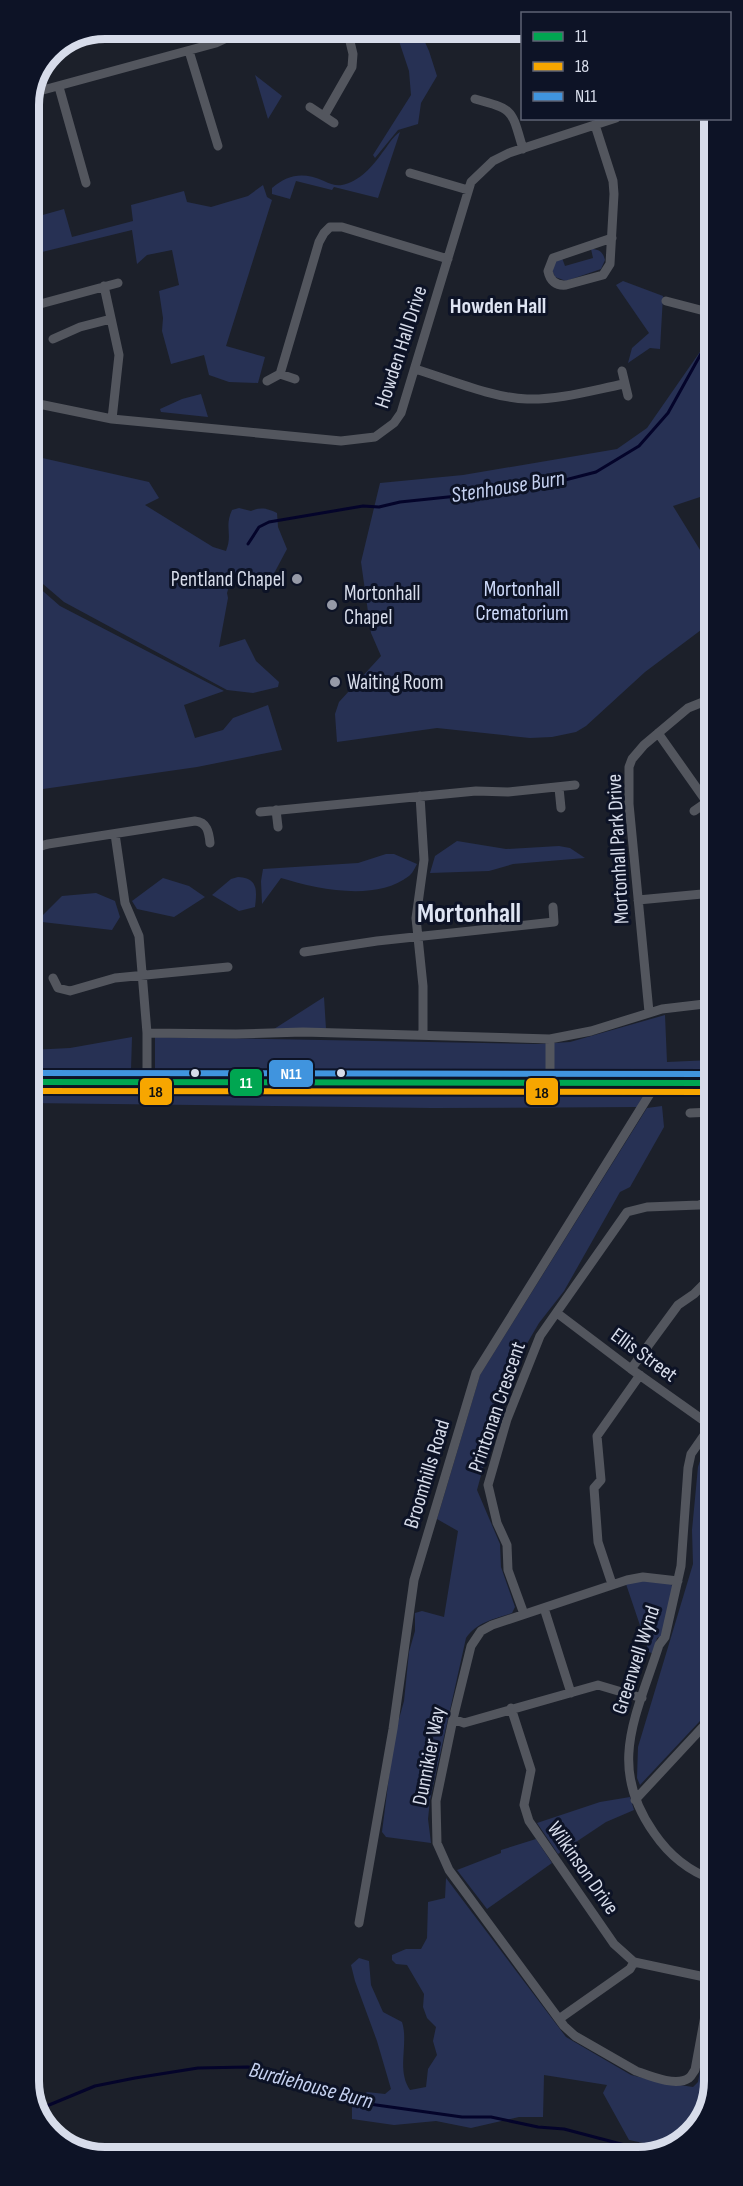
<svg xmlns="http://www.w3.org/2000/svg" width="743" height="2186" font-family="'Sofia Sans Condensed',sans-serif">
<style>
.green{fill:#273154}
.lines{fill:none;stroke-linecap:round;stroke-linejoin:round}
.stream{stroke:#04042a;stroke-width:3}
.minor{stroke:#53565e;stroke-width:9}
.secondary{stroke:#53565e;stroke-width:14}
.bus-1-casing{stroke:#0d1326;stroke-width:10}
.bus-2-casing{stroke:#0d1326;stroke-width:10}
.bus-3-casing{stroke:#0d1326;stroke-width:10}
.bus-1{stroke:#00a651;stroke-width:6}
.bus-2{stroke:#f7a600;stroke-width:6}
.bus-3{stroke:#4094de;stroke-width:6}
.poi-dot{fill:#969aa7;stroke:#0d1326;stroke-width:2}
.bus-dot{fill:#d7dcea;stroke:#0d1326;stroke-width:2}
.labels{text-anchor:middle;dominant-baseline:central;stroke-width:6;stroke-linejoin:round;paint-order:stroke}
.street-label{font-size:21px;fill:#d7dcea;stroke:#0d1326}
.poi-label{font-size:21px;fill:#d7dcea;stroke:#0d1326;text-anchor:start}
.park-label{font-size:21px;fill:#cedafa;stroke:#0d1326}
.neighbourhood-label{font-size:22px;font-weight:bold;fill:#dee4f2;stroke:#0d1326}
.water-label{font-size:22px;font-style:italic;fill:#c6d2f1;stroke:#0d1326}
.district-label{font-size:27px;font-weight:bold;fill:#dee4f2;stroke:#0d1326}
.rim{fill:none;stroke:#d7dcea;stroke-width:8}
.line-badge{stroke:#0d1326;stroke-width:2}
.badge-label{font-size:16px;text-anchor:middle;font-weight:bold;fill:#fff}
.pale-badge-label{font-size:16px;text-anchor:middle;font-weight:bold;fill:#111}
</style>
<rect width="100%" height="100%" fill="#1c202a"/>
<!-- green -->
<path class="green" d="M 395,29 L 419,29 L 429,51 L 437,76 L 421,103 L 418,124 L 398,130 L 375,158 L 373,155 L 411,95 L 409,71 Z
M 255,75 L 282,96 L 268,119 Z
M 400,132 L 378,198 L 334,187 L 332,190 L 296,181 L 290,199 L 272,194 L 272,188 C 289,174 303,172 324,181 C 330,184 336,186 342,185 C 359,182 373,166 382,153 C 388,146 392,137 400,132 Z
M 263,185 L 267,197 L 272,200 L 226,346 L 265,357 L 258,383 L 229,382 L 209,375 L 204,355 L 171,364 L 162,331 L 163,318 L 159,291 L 179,285 L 172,250 L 147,255 L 137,264 L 132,230 L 42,252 L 29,258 L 29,227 L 39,216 L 64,209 L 72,237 L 133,221 L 131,205 L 184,191 L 187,202 L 211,207 L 248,196 Z
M 591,249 C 599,249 603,252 605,260 L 601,269 L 566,281 L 555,277 L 552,270 L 556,261 L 562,258 L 565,266 L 593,258 Z
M 623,281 L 663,296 L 660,349 L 650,348 L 628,363 L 632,348 L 649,333 L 616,285 Z
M 704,346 L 712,346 L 712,493 L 673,506 L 713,571 L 713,621 L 645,672 L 586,726 L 576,732 L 552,737 L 530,738 L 437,728 L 337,742 L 335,714 L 339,702 L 381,656 L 371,633 L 361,562 L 380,483 L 463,475 L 617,449 L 647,428 Z
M 201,394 L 208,417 L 161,412 L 160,409 L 182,399 Z
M 29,455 L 149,482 L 159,498 L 145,505 L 213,547 L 226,551 C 233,534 224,527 232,510 L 239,508 L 251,511 C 260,507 267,508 277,513 L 278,527 L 287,549 L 270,581 L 260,584 L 231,579 L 227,593 L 228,598 L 219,647 L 245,639 L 256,661 L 279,682 L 278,687 L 253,693 L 227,690 L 64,602 L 29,572 Z
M 29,579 L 60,606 L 224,691 L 184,705 L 195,738 L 223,730 L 233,718 L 268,705 L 282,750 L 197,767 L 29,791 Z
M 457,841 L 506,849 L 559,846 L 570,848 L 585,858 L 513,864 L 489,871 L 430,873 L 435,856 Z
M 386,854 L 394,854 L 417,864 C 415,868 412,874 409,876 C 376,902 317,889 281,878 L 262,904 L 261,881 L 263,869 L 358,863 Z
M 238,877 C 258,878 257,890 255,907 L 239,911 L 212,895 L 231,879 Z
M 163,878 L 189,886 L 205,897 L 174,917 L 137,909 L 132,901 Z
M 96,893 L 115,901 L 120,917 L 112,930 L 42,922 L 40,918 L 62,896 Z
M 324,997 L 326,1029 L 274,1029 Z
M 665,1015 L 667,1062 L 711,1060 L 713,1072 L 155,1070 L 155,1037 L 538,1044 L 570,1042 Z
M 132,1037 L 131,1070 L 30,1070 L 30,1050 L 70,1048 Z
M 30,1082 L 656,1084 L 642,1107 L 432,1108 L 30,1103 Z
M 662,1106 L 664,1127 L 630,1187 L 620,1192 L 564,1291 L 539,1323 L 508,1376 L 477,1490 L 500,1544 L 501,1567 L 515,1607 L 512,1613 C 494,1619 477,1622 466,1638 L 430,1800 L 428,1819 L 431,1843 L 386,1837 L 382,1832 L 394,1737 L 404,1701 L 409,1652 L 415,1631 L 415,1613 L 422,1611 L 444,1617 L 458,1531 L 437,1519 L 480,1375 L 647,1108 Z
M 714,1437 L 714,1706 L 640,1785 L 637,1778 L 638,1747 L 693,1564 L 692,1530 L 698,1467 L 703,1452 Z
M 642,1580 L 670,1583 L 673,1587 L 662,1636 L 657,1638 L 654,1654 L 649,1652 L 626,1584 Z
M 630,1797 L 634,1810 L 606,1822 L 558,1854 L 537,1823 L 600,1802 Z
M 536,1839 L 552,1863 L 487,1909 L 457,1870 L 501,1853 L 501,1850 Z
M 446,1878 L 566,2037 L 631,2075 L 660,2082 L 693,2087 L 698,2082 L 714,1996 L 714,2081 L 698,2128 L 667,2148 L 629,2140 L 603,2093 L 607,2085 L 544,2075 L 543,2117 L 519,2117 L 471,2128 L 436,2121 L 394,2125 L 352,2119 L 352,2106 L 367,2092 L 385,2094 L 391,2089 L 377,2041 L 355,1981 L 351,1965 L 359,1958 L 369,1961 L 371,1985 L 383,2012 L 402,2022 C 409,2043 396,2070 410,2090 L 426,2087 L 428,2069 L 437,2055 L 433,2041 L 436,2027 L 427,2018 L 423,2007 L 424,1994 L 407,1965 L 396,1964 L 392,1960 L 392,1955 L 406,1949 L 421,1949 L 427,1938 L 428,1902 L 445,1898 Z"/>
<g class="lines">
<!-- stream -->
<path class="stream" d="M 248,544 L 259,527 L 269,522 L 363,506 L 379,507 L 400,502 L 534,488 L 596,472 L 639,446 L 668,413 L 712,334
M 37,2110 L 95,2086 L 135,2078 L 198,2068 L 248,2067 L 281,2073 L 319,2084 L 355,2102 L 462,2117 L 491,2117 L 538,2127 L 564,2129 L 659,2154"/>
<!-- minor -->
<path class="minor" d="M 490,29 L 503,35 L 522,30
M 189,51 L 218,146
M 59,87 L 86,183
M 32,93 L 216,43 L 246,29
M 475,99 C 515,110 511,109 523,149
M 310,107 L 334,123
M 324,116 L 352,67 L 353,54 L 347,29
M 595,125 L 613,181 L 614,194 L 610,264 L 603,275 L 566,285 C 556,286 550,281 548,271 L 553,258 L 612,238
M 410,173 L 468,190
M 104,286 L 119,355 L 112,419
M 666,301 L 712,313
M 29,307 L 118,283
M 53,339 L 80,327 L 111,319
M 415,369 C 448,379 493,398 527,399 C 559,400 593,390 624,384
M 622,371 L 628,396
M 280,374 L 295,379
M 267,381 L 280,374 L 319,242 L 324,233 L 330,227 L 342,227 L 448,259
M 29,402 L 112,419 L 341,441 L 375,437 L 394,423 L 401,413 L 471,182 L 493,161 L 509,153 L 616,118
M 658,733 L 713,811
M 559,788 L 561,808
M 420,796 L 424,860 L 416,918 L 423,986 L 423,1035
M 276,810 L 278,827
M 694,811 L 707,802
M 260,812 L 476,791 L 508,792 L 575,785
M 115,834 L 125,903 L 139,936 L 147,1033 L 147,1082
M 31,866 C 30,852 35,847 48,844 L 195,821 C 207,822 209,832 210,843
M 638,900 L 713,893
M 304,952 L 377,941 L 554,922 L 553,907
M 53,978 L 58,988 L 70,991 L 115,978 L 228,967
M 649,1012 L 629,804 L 629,767 L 632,759 L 644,745 L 688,708 L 713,698
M 147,1033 L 236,1034 L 303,1032 L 550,1039 L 591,1031 L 662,1009 L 713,1003
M 550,1084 L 550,1039
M 690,1113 L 713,1112
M 557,1313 L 631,1369 L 710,1425
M 631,1369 L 678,1305 L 694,1294 L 707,1281 L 706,1253 L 710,1245 L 709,1200
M 714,1421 L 691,1454 L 688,1468 L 681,1566 L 665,1637 L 659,1645 C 637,1715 606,1765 654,1833 C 669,1855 688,1871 714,1880
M 678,1581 L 643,1577 L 627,1580 L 492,1625 L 481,1631 L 471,1646 L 453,1719 L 436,1801 L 437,1843 L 449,1870 L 564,2026 L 575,2036 L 636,2071 C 650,2076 676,2087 689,2078 C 692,2076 693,2072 695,2070 L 714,1967
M 612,1584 L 598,1542 L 594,1488 L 601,1480 L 597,1436 L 640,1375
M 544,1608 L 571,1693
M 524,1614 L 508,1570 L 507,1545 L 497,1523 L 488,1485 L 507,1419 L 540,1336 L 627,1212 L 647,1207 L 699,1205 L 713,1200
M 511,1708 L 531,1770 L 524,1805 L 529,1821 L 614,1944 L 634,1962 L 714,1979
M 453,1719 L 464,1723 L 598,1685 L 642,1698
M 635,1800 L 714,1715
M 359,1923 L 393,1729 L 414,1580 L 476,1373 L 656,1084
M 559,2019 L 630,1969 L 634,1962"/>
<!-- secondary -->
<path class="secondary" d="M 30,1082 L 713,1083"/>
<defs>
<path id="bus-1" d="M 30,1082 L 713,1083"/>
<path id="bus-2" d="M 30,1091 L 713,1092"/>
<path id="bus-3" d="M 30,1073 L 713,1074"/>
</defs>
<!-- bus-1 casing -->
<use href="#bus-1" class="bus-1-casing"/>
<!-- bus-2 casing -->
<use href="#bus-2" class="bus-2-casing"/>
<!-- bus-3 casing -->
<use href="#bus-3" class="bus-3-casing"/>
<!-- bus-1 -->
<use href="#bus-1" class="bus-1"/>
<!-- bus-2 -->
<use href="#bus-2" class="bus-2"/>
<!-- bus-3 -->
<use href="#bus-3" class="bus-3"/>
</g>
<!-- markers -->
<g class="poi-dot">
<circle cx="297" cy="579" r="6"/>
<circle cx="332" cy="605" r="6"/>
<circle cx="335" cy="682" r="6"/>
</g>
<g class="bus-dot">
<circle cx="195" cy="1073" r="5"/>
<circle cx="341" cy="1073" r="5"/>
</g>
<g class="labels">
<!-- street labels -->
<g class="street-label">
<text transform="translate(401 347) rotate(-72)">Howden Hall Drive</text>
<text transform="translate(618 849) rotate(-93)">Mortonhall Park Drive</text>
<text transform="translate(644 1355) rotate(36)">Ellis Street</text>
<text transform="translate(497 1407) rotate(-71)">Printonan Crescent</text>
<text transform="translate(427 1474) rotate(-73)">Broomhills Road</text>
<text transform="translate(636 1660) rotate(-72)">Greenwell Wynd</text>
<text transform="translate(429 1756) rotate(-79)">Dunnikier Way</text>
<text transform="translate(583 1868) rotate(55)">Wilkinson Drive</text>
</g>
<!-- poi labels -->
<g class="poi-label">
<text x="285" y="579" text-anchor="end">Pentland Chapel</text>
<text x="344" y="593">Mortonhall<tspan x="344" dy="24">Chapel</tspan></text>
<text x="347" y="682">Waiting Room</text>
</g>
<!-- park labels -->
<g class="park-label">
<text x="522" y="589">Mortonhall<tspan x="522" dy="24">Crematorium</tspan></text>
</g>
<!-- neighbourhood labels -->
<g class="neighbourhood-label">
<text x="498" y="306">Howden Hall</text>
</g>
<!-- water labels -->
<g class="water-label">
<text transform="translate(508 487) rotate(-9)">Stenhouse Burn</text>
<text transform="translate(311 2086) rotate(15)">Burdiehouse Burn</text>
</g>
<!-- district labels -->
<g class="district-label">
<text x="469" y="914">Mortonhall</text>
</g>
</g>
<!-- crop -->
<path d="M0 0H743V2186H0ZM105 39H638A66 66 0 0 1 704 105V2081A66 66 0 0 1 638 2147H105A66 66 0 0 1 39 2081V105A66 66 0 0 1 105 39Z" fill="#0d1326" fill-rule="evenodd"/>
<path class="rim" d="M105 39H638A66 66 0 0 1 704 105V2081A66 66 0 0 1 638 2147H105A66 66 0 0 1 39 2081V105A66 66 0 0 1 105 39Z"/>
<g class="line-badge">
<rect x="268" y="1059" width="46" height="29" rx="6" fill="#4094de"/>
<rect x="229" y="1068" width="34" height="29" rx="6" fill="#00a651"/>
<rect x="139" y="1077" width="34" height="29" rx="6" fill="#f7a600"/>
<rect x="525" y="1077" width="34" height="29" rx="6" fill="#f7a600"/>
</g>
<g class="badge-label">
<text x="291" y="1079">N11</text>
<text x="246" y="1088">11</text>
</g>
<g class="pale-badge-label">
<text x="156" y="1097">18</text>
<text x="542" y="1098">18</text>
</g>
<!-- legend -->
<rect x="521" y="12" width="210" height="108" fill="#0d1326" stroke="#5e6374" stroke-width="1.5"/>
<rect x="533" y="32" width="30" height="9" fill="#00a651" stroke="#5e6374" stroke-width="1.5"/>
<text x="575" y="42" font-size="18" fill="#d7dcea">11</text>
<rect x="533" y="62" width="30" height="9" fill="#f7a600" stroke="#5e6374" stroke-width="1.5"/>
<text x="575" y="72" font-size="18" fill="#d7dcea">18</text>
<rect x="533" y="92" width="30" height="9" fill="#4094de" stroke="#5e6374" stroke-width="1.5"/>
<text x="575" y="102" font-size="18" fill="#d7dcea">N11</text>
</svg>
